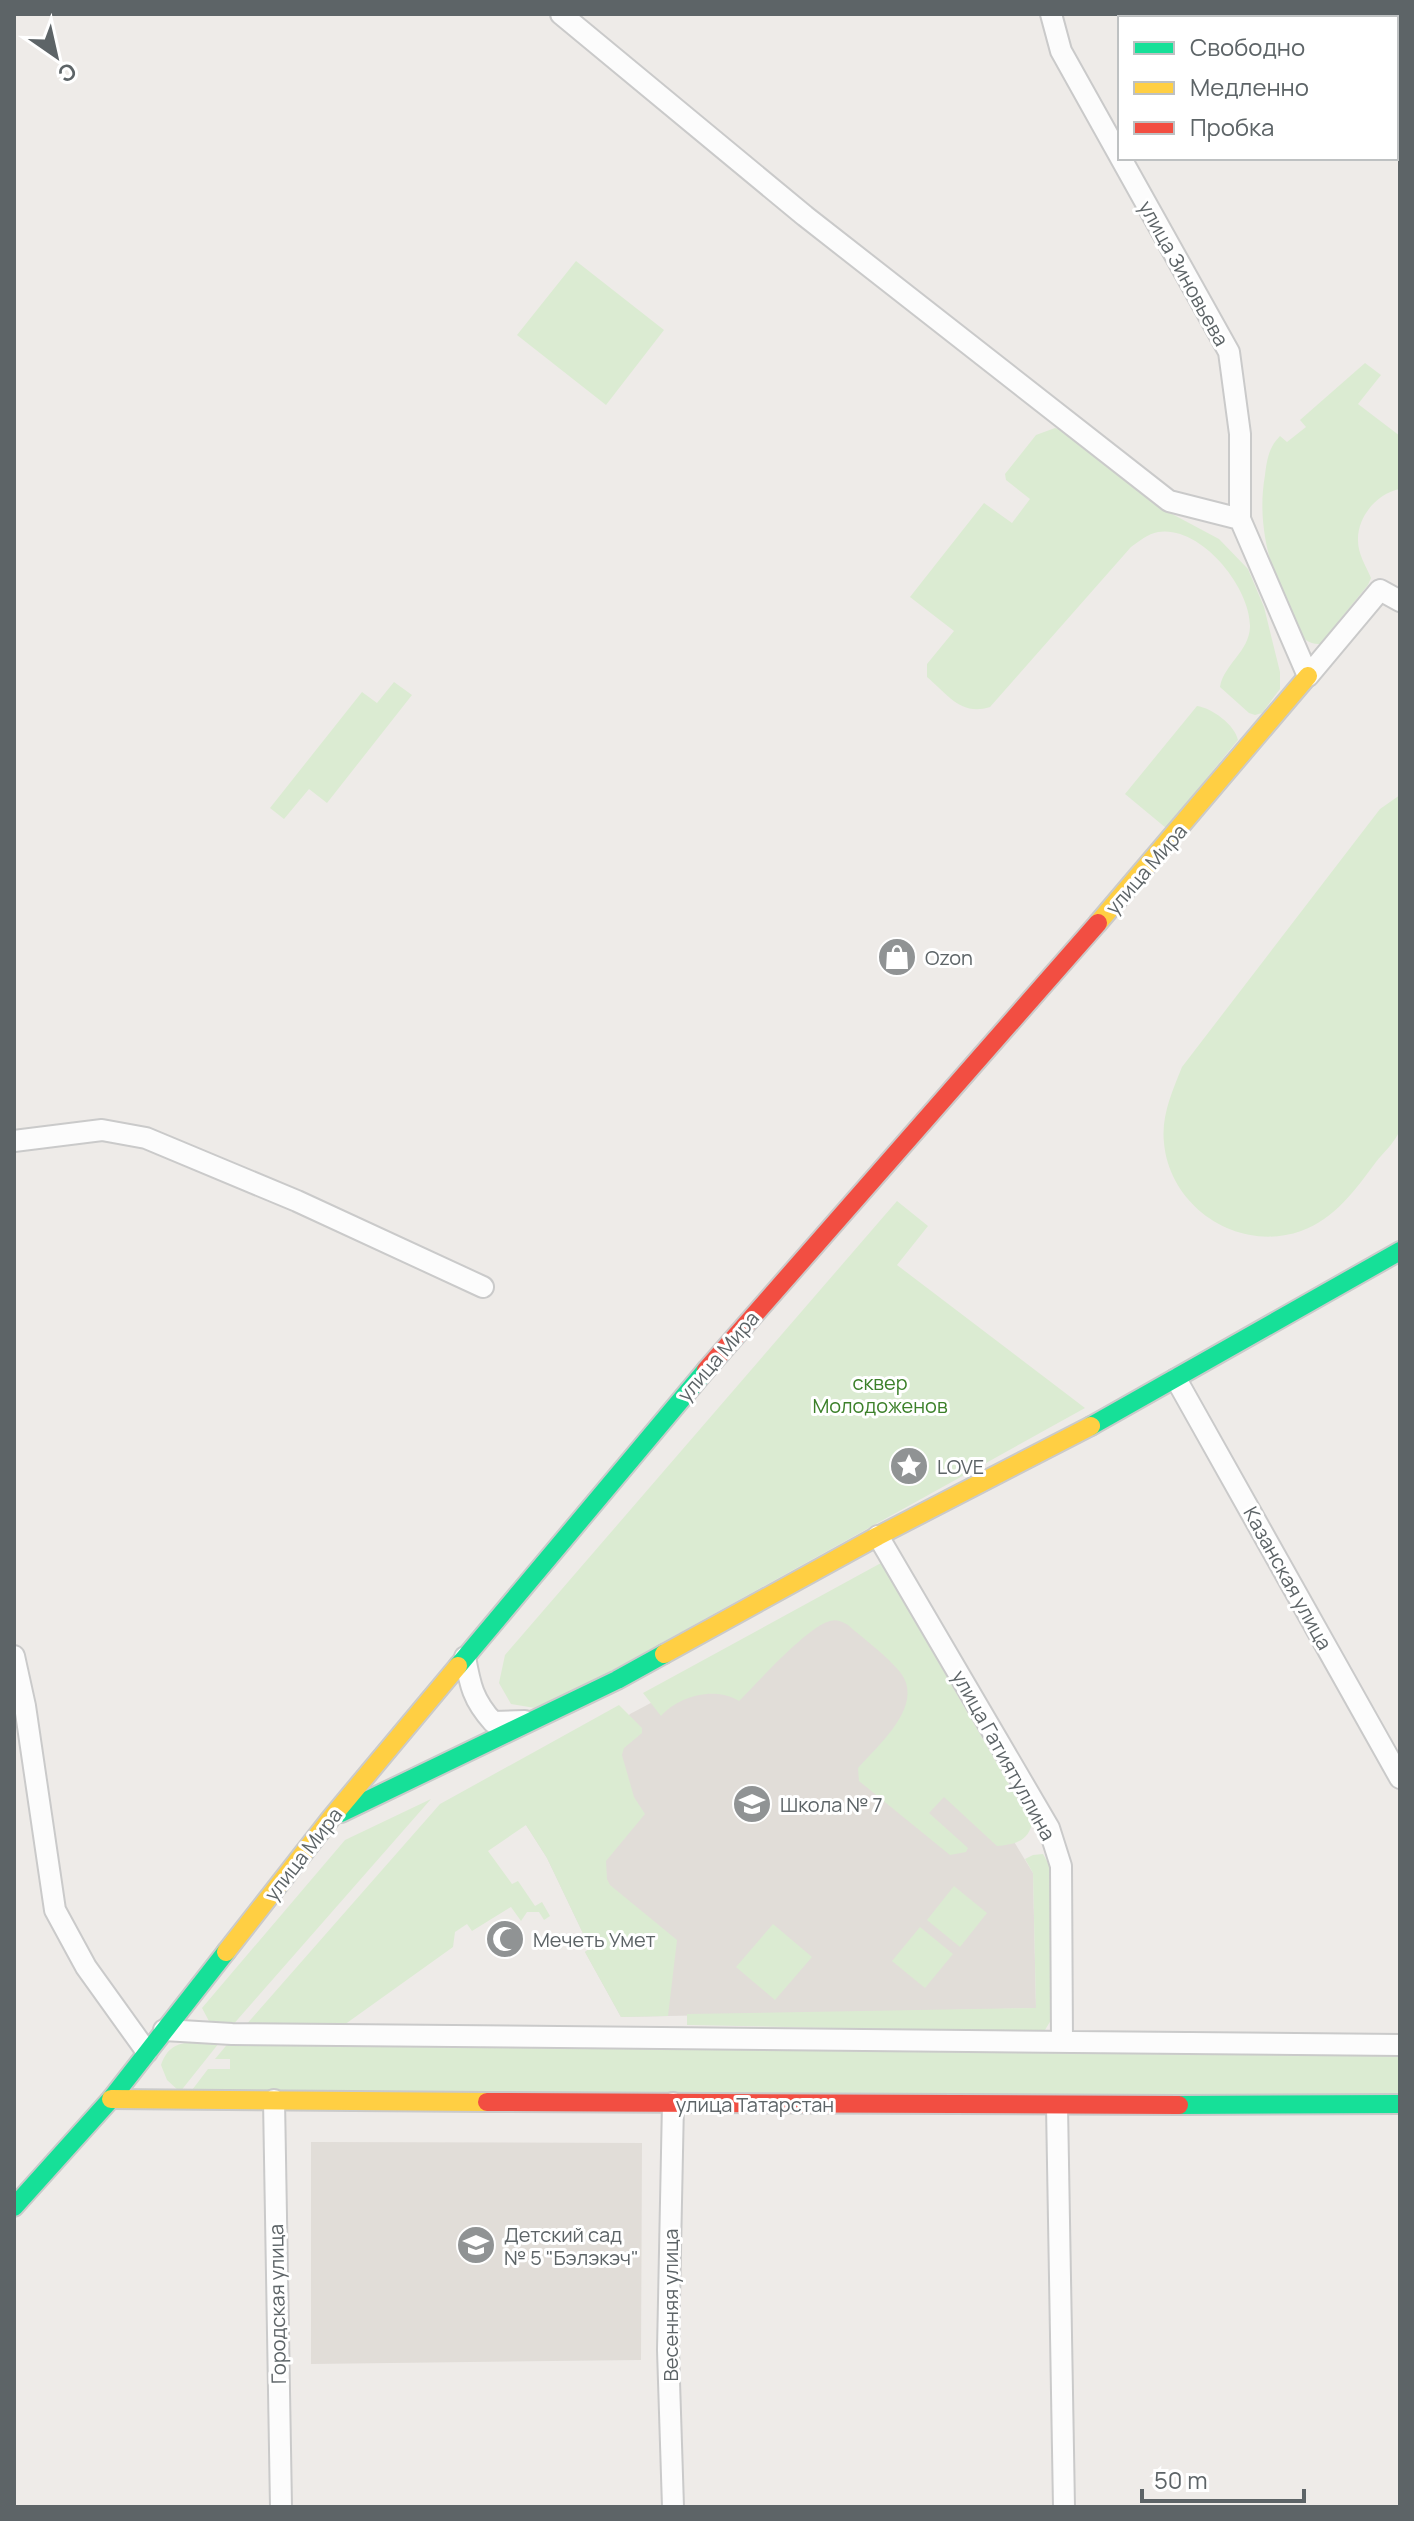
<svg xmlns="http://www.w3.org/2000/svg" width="1414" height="2521" font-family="Manrope,sans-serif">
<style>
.education{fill:#e1ddd8}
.green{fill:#dbebd2}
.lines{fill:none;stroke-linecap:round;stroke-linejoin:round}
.street-casing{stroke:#cacaca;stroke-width:24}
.fast-casing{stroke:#cacaca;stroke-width:22}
.slow-casing{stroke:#cacaca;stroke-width:22}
.jam-casing{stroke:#cacaca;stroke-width:22}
.street{stroke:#fcfcfc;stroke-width:20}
.fast{stroke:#16e098;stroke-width:18}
.slow{stroke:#ffcf43;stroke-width:18}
.jam{stroke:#f24e42;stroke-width:18}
.labels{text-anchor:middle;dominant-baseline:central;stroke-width:6;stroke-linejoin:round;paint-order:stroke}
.street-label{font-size:20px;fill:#5d6467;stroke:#fff}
.poi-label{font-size:20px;fill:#5d6467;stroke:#fff;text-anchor:start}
.park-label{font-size:20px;fill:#3c802a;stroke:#fff}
</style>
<rect width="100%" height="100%" fill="#eeebe8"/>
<!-- education -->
<path class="education" d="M 862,1591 L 1033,1873 L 1036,2008 L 621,2017 L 585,1952 L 590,1948 L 547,1858 L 526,1825 L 630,1714 Z
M 311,2142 L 642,2143 L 641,2360 L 311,2364 Z"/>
<!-- green -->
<path class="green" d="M 576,261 L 664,330 L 606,405 L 517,335 Z
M 1365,363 L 1381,375 L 1358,404 L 1400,436 L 1400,489 C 1377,493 1357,517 1358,541 C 1358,554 1366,566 1371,578 L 1368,585 L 1320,644 C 1299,645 1294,622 1287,606 C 1268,563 1257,521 1265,475 C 1267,459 1269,447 1280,436 L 1287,442 L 1306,427 L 1300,420 Z
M 1055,428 L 1064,431 L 1159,507 L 1219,539 L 1248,569 L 1264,607 L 1280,672 L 1280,689 L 1262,713 L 1255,715 L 1249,713 L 1220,687 C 1224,664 1249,652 1250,627 C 1251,588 1201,525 1158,532 C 1148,534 1139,541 1131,547 L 990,707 C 961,716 948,695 927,677 L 927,664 L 954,631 L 910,597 L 984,503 L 1012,523 L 1030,499 L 1006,480 L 1005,474 L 1036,435 Z
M 394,682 L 412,695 L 327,803 L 309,789 L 284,819 L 270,808 L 362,692 L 377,703 Z
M 1197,706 C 1212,708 1235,725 1238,740 L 1166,828 L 1125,794 Z
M 1400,795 C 1400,884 1400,973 1400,1062 C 1400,1076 1403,1124 1398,1134 C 1393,1144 1383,1153 1376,1162 C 1355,1190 1335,1219 1301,1231 C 1239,1253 1170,1208 1164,1143 C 1161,1116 1172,1092 1182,1067 L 1380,809 Z
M 897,1201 L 928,1226 L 897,1265 L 1085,1408 L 555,1702 L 535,1708 L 511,1704 L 499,1683 L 505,1655 Z
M 881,1563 L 1032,1824 C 1027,1843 1013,1844 997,1846 L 944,1797 L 929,1813 L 968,1848 L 966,1852 L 950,1855 L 859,1781 L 858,1768 C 878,1745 926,1705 900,1672 C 886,1655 865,1640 848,1625 C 842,1622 838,1619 830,1621 C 808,1626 758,1682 739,1701 C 715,1686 679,1696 661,1716 L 643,1693 Z
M 619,1705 L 642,1728 L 642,1733 L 624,1748 L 622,1755 L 634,1797 L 645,1814 L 606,1861 L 607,1879 L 610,1885 L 677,1940 L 668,2016 L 621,2017 L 585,1952 L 590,1948 L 547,1858 L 526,1825 L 488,1851 L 512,1884 L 518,1881 L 535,1906 L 542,1902 L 550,1916 L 544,1920 L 539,1912 L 527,1912 L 521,1921 L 511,1907 L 472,1931 L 467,1924 L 455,1932 L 453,1947 L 337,2030 L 245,2026 L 440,1804 Z
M 431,1799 L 231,2027 L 210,2023 L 202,2008 L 345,1840 Z
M 1043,1854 L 1053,1872 L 1054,2015 L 1045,2030 L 1019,2032 L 687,2025 L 687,2014 L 1036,2008 L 1033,1873 L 1025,1859 L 1033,1855 Z
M 954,1886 L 987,1913 L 960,1947 L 927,1920 Z
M 773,1924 L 812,1957 L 775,2000 L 736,1967 Z
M 920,1927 L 953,1954 L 925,1988 L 892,1961 Z
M 230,2041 L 1400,2049 L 1400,2098 L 189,2094 L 208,2069 L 230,2069 L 230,2059 L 215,2059 Z
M 194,2042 L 219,2043 L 180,2092 L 167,2080 L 161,2065 C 167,2048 176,2043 194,2042 Z"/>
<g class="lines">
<defs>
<path id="street" d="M 561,14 L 805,216 L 1169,501 L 1240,519
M 1051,14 L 1061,51 L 1229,352 L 1240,434 L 1240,519 L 1308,676 L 1380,590 L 1400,601
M 14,1141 L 102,1130 L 146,1138 L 297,1201 L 483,1287
M 1176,1379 L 1400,1778
M 878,1536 L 1049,1828 L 1061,1866 L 1062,2041
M 14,1656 L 25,1706 L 55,1910 L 86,1967 L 147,2052
M 465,1657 C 470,1685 473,1700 493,1722 L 525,1721
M 164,2030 L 232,2034 L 1400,2045
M 274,2100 L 281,2507
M 1057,2106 L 1064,2507
M 673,2507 L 668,2350 L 673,2103"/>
<path id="fast" d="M 1091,1426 L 1400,1251
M 458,1666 L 706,1370
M 341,1813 L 617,1680 L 664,1654
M 1179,2105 L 1400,2104
M 14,2207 L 111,2099 L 226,1952"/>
<path id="slow" d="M 1098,923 L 1308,676
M 664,1654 L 878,1536 L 1091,1426
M 226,1952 L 331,1818 L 458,1666
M 111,2099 L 487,2102"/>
<path id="jam" d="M 706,1370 L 1098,923
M 487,2102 L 1179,2105"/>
</defs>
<!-- street casing -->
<use href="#street" class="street-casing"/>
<!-- fast casing -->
<use href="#fast" class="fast-casing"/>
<!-- slow casing -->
<use href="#slow" class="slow-casing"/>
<!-- jam casing -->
<use href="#jam" class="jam-casing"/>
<!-- street -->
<use href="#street" class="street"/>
<!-- fast -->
<use href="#fast" class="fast"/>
<!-- slow -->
<use href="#slow" class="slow"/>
<!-- jam -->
<use href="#jam" class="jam"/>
</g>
<!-- icons -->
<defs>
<symbol id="shop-disc" viewBox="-11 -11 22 22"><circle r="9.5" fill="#909394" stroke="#fff"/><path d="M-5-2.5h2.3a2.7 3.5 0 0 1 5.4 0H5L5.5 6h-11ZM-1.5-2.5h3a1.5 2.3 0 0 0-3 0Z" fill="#fff"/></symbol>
<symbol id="sight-disc" viewBox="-11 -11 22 22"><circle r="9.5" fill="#909394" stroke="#fff"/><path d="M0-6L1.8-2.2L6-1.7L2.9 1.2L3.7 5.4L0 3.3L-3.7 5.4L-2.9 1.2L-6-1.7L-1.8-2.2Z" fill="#fff"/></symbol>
<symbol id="school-disc" viewBox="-11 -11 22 22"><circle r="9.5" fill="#909394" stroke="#fff"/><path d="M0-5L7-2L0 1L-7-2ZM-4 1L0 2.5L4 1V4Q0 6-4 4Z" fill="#fff"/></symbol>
<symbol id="mosque-disc" viewBox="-11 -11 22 22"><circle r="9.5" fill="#909394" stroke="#fff"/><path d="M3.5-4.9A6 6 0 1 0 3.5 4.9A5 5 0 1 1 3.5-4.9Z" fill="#fff"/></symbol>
</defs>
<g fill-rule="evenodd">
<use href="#shop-disc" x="875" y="935" width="44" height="44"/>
<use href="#sight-disc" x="887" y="1444" width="44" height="44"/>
<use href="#school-disc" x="730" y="1782" width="44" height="44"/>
<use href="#mosque-disc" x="483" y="1917" width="44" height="44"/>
<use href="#school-disc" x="454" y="2223" width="44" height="44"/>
</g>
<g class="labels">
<!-- street labels -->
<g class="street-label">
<text transform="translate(1184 273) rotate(61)">улица Зиновьева</text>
<text transform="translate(1146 869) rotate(-49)">улица Мира</text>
<text transform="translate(718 1356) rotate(-49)">улица Мира</text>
<text transform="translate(1288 1578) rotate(61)">Казанская улица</text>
<text transform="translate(1004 1755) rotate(61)">улица Гатиятуллина</text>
<text transform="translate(303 1854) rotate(-52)">улица Мира</text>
<text x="755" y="2104">улица Татарстан</text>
<text transform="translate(277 2304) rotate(-91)">Городская улица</text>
<text transform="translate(670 2305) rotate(-90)">Весенняя улица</text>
</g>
<!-- poi labels -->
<g class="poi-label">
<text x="925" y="957">Ozon</text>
<text x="937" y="1466">LOVE</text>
<text x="780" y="1804">Школа № 7</text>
<text x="533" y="1939">Мечеть Умет</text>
<text x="504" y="2234">Детский сад<tspan x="504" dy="23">№ 5 "Бэлэкэч"</tspan></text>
</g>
<!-- park labels -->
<g class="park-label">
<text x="880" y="1382">сквер<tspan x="880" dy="23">Молодоженов</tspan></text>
</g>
</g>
<!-- border -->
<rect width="1414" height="2521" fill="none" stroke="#5d6467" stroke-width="32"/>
<!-- legend -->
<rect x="1118" y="16" width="280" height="144" fill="#ffffff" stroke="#bec1c2" stroke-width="2"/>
<rect x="1134" y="42" width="40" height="12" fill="#16e098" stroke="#bec1c2" stroke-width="2"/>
<text x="1190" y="56" font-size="24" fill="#5d6467">Свободно</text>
<rect x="1134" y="82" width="40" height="12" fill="#ffcf43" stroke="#bec1c2" stroke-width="2"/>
<text x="1190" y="96" font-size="24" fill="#5d6467">Медленно</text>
<rect x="1134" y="122" width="40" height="12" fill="#f24e42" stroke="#bec1c2" stroke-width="2"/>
<text x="1190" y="136" font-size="24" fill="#5d6467">Пробка</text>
<!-- north arrow -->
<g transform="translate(56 56) rotate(146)" stroke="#ffffff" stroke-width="6" paint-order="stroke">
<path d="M0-6L14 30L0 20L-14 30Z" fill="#5d6467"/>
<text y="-12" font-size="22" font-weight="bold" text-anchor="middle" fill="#5d6467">С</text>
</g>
<!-- scale -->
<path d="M1142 2489v12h162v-12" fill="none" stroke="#5d6467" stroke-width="4"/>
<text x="1154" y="2489" font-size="24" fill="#5d6467" stroke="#ffffff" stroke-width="6" paint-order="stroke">50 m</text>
</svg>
